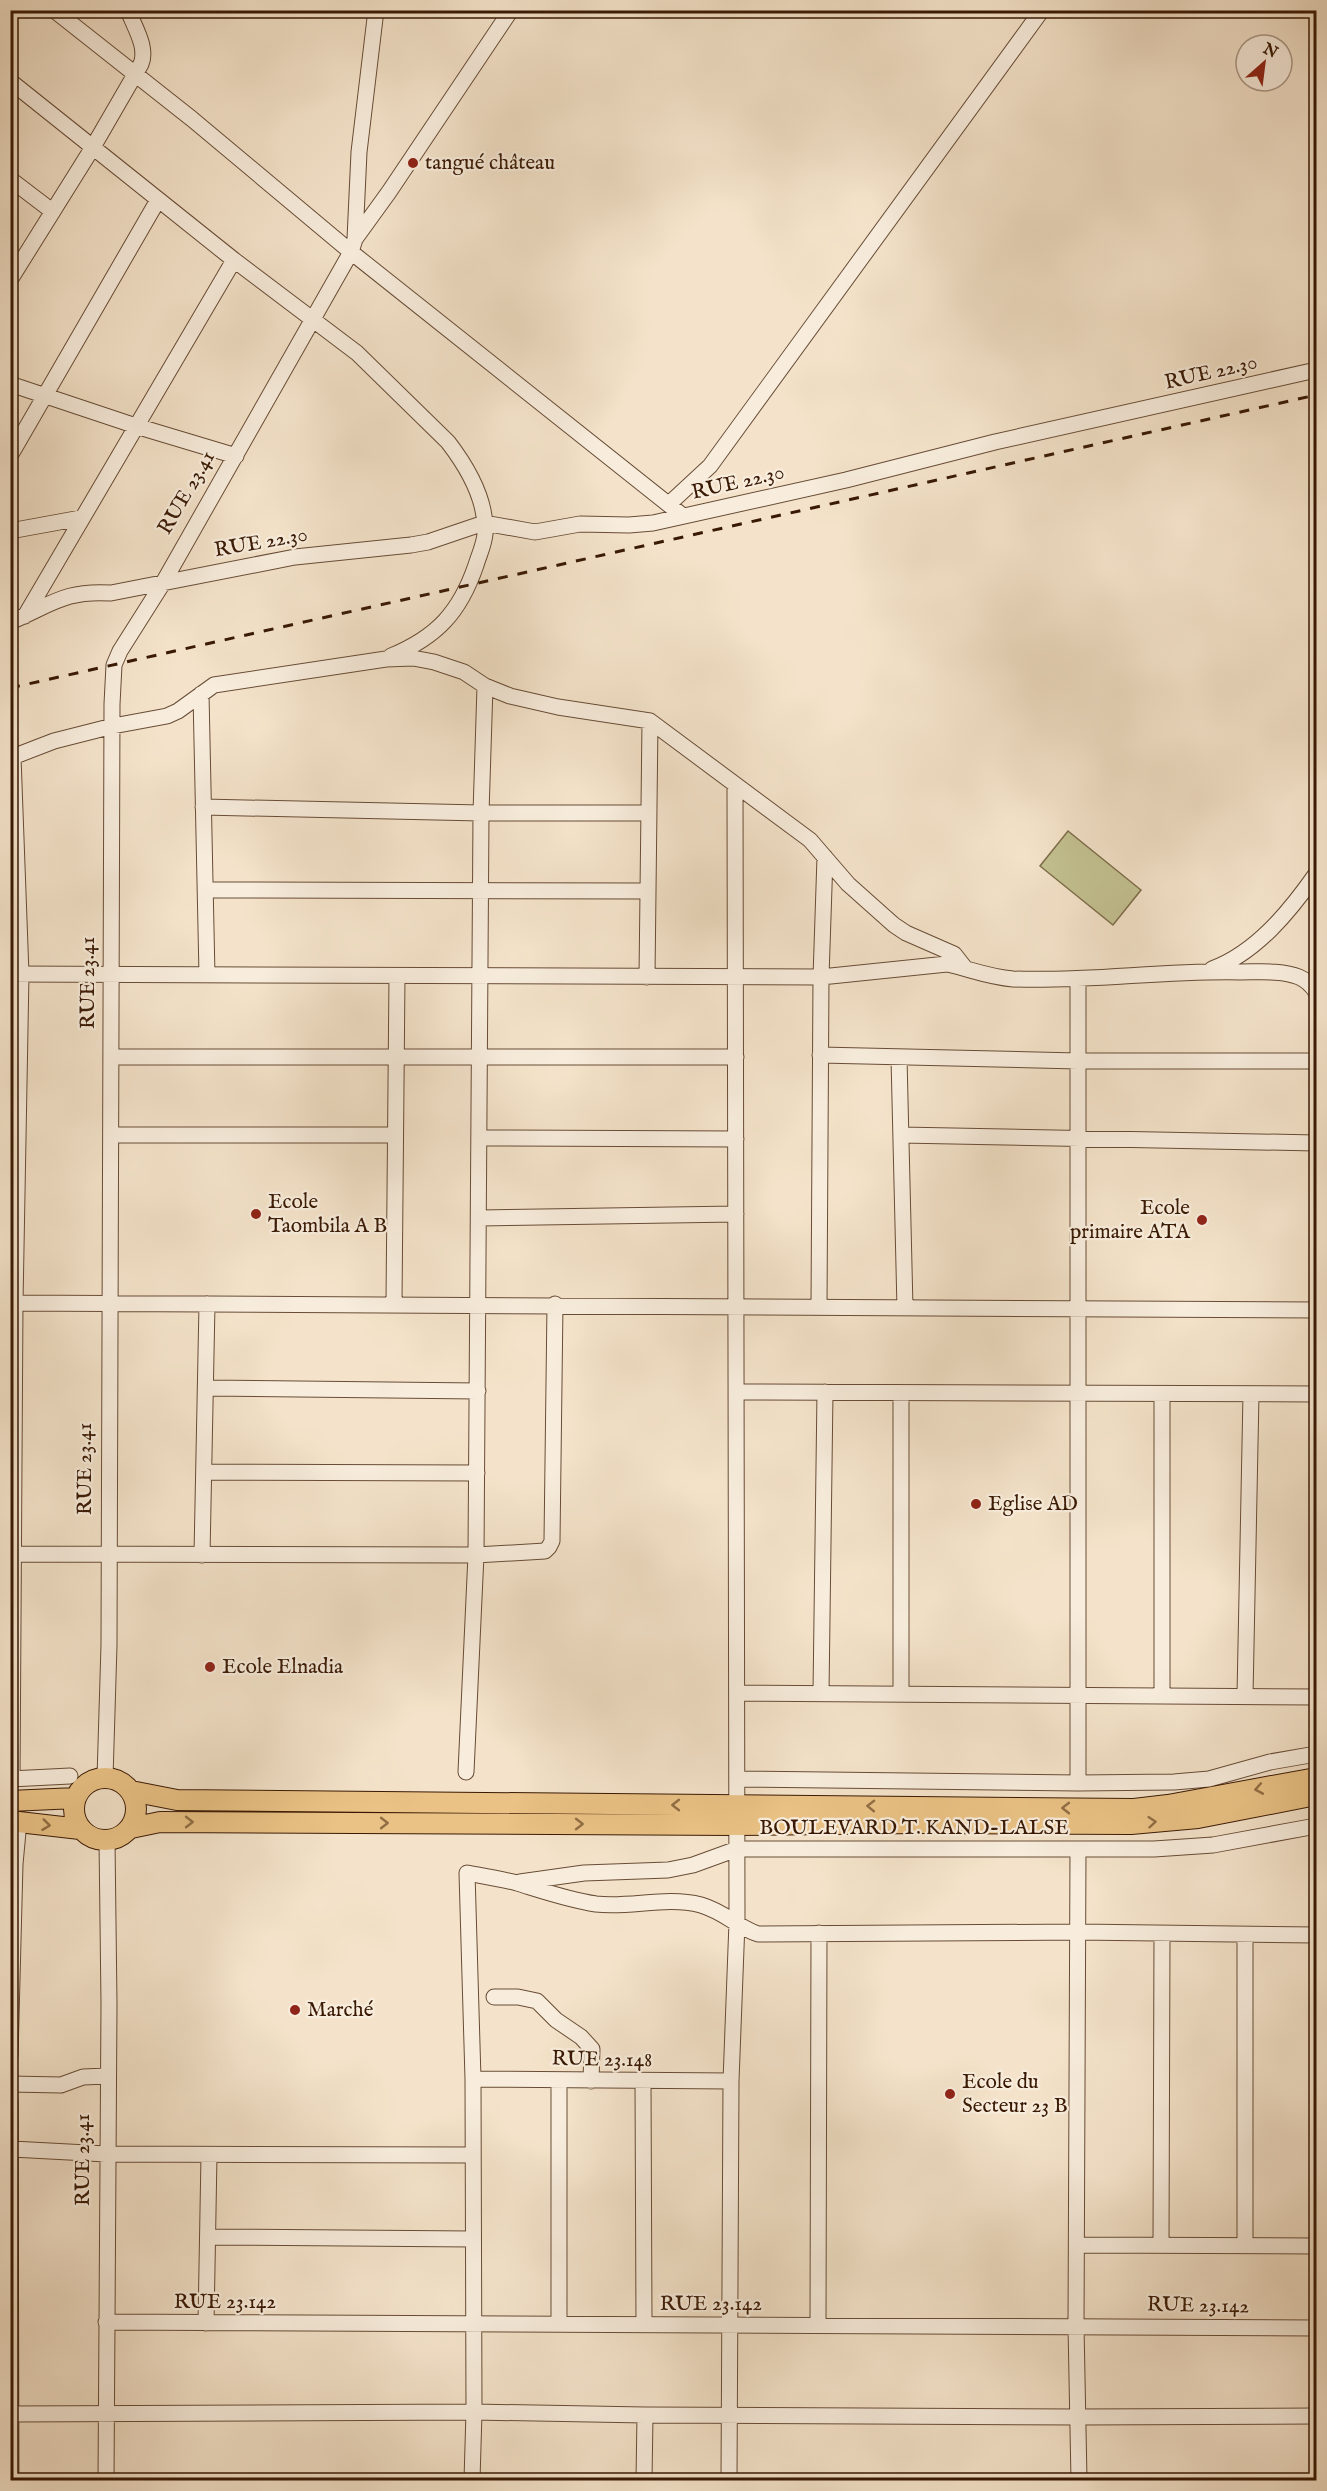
<svg xmlns="http://www.w3.org/2000/svg" width="1327" height="2491" font-family="'IM FELL English',serif">
<style>
.green{fill:#c3c191;stroke:#7e6d4a;stroke-width:1.5}
.lines{fill:none;stroke-linecap:round;stroke-linejoin:round}
.minor-casing{stroke:#684c36;stroke-width:17}
.major-casing{stroke:#391904;stroke-width:22}
.minor{stroke:#f8eddd;stroke-width:15}
.major{stroke:#eac285;stroke-width:20}
.rail{stroke:#391904;stroke-width:3;stroke-dasharray:10 10;stroke-linecap:butt}
.oneway{stroke:#926e44}
.poi-dot{fill:#8f2418;stroke:#f8eddd;stroke-width:2}
.labels{text-anchor:middle;dominant-baseline:central;stroke-width:4.5;stroke-linejoin:round;paint-order:stroke}
.poi-label{font-size:21px;fill:#391904;stroke:#f8eddd;text-anchor:start}
.street-label{font-size:21px;fill:#391904;stroke:#f8eddd}
</style>
<rect width="100%" height="100%" fill="#f4e3ca"/>
<filter id="stains"><feTurbulence type="fractalNoise" baseFrequency=".00333" numOctaves="4"/><feColorMatrix values="0 0 0 0 .2 0 0 0 0 .09 0 0 0 0 .02 0 0 0 .5 -.17"/></filter>
<radialGradient id="worn" r=".72"><stop offset=".6" stop-color="#630" stop-opacity="0"/><stop offset="1" stop-color="#630" stop-opacity=".3"/></radialGradient>
<!-- green -->
<path class="green" d="M 1068,831 L 1141,890 L 1113,925 L 1040,866 Z"/>
<g class="lines">
<defs>
<path id="minor" d="M 54,10 L 192,119 L 351,252 L 683,516
M 10,81 L 234,260 L 357,353 L 448,442 C 468,468 487,500 485,534 C 484,545 479,555 476,565 C 460,612 437,637 391,656
M 10,179 L 52,211
M 355,239 L 389,192 L 511,10
M 10,280 L 93,147 L 141,64 C 148,47 134,27 128,10
M 10,384 L 136,426 L 236,456
M 10,456 L 158,200
M 669,504 L 710,466 L 1042,10
M 10,531 L 81,518
M 25,616 L 234,260
M 10,622 C 51,605 64,590 111,593 L 295,557 L 411,545 L 428,542 L 484,523 L 535,532 L 580,524 L 629,525 L 653,523 L 846,480 L 995,442 L 1316,370
M 201,694 L 207,975
M 10,758 L 54,741 L 113,726 L 167,716 L 178,711 L 214,685 L 386,659 L 413,658 L 434,662 L 464,672 L 485,686 L 510,696 L 558,707 L 650,721 L 810,840 L 848,884 L 894,925 L 906,933 L 954,954 L 965,968
M 203,807 L 481,813 L 648,813
M 205,890 L 648,891
M 1212,969 C 1256,953 1290,911 1316,874
M 10,974 L 821,977 L 947,964 C 970,969 988,977 1013,979 C 1089,982 1165,970 1241,972 C 1259,972 1282,970 1299,977 C 1306,980 1312,986 1316,992
M 647,977 L 650,721
M 1078,979 L 1078,1783
M 820,1055 L 1078,1061 L 1316,1061
M 112,1057 L 736,1057
M 899,1058 L 905,1308
M 111,1135 L 395,1135
M 901,1135 L 1316,1143
M 479,1138 L 736,1139
M 479,1218 L 736,1214
M 10,1303 L 1316,1310
M 394,1303 L 397,976
M 819,1307 L 821,977 L 825,857
M 207,1388 L 478,1391
M 736,1392 L 1316,1394
M 901,1393 L 901,1694
M 1162,1394 L 1162,1696
M 205,1472 L 477,1473
M 10,1554 L 476,1555 L 545,1551 L 549,1547 L 552,1541 L 555,1304
M 202,1555 L 207,1304
M 738,1693 L 1316,1697
M 821,1693 L 825,1392
M 1245,1696 L 1251,1394
M 466,1772 L 476,1555 L 481,813 L 485,686
M 105,1778 L 109,1645 L 112,704 L 114,665 L 120,651 L 163,583 L 351,252 L 355,239 L 359,152 L 376,10
M 10,1779 L 70,1776
M 12,1779 L 15,1303 L 21,974 L 13,757
M 738,1779 L 1078,1783 L 1174,1782 L 1209,1779 L 1270,1762 L 1316,1754
M 1078,1849 L 1076,2326 L 1079,2480
M 520,1882 L 584,1873 L 668,1870 L 693,1865 L 737,1849 L 1154,1849 L 1213,1845 L 1316,1826
M 494,1997 L 518,1997 L 537,2001 L 556,2020 L 581,2037 L 592,2049 L 591,2081
M 10,2056 L 15,1864 L 19,1821
M 473,2079 L 731,2081
M 643,2081 L 644,2325
M 10,2084 L 61,2085 L 83,2077 L 107,2076
M 10,2101 L 11,2480
M 12,2149 L 106,2154 L 473,2155
M 209,2237 L 472,2239
M 1161,2244 L 1162,1934
M 1245,2244 L 1245,1935
M 1078,2245 L 1316,2246
M 106,2322 L 1316,2328
M 206,2323 L 209,2155
M 559,2324 L 559,2080
M 818,2325 L 819,1933
M 10,2414 L 474,2412 L 645,2415 L 1079,2417 L 1316,2416
M 106,2480 L 109,2004 L 107,1840
M 472,2480 L 474,2412 L 473,2079 L 467,1873 C 483,1876 501,1879 517,1883 C 543,1891 569,1900 596,1904 C 631,1908 666,1896 701,1905 C 725,1912 737,1927 758,1934 L 1078,1932 L 1316,1935
M 644,2480 L 645,2415
M 729,2480 L 731,2081 L 737,1922 L 735,786"/>
<path id="major" d="M74 1809a31 31 0 1 1 62 0a31 31 0 1 1-62 0Z
M 131,1791 L 177,1800 L 1134,1809 L 1168,1805 L 1316,1778
M 10,1801 L 76,1798
M 10,1821 L 80,1829
M 131,1828 L 160,1822 L 737,1825 L 919,1823 L 1131,1824 L 1198,1818 L 1316,1795"/>
</defs>
<!-- minor casing -->
<use href="#minor" class="minor-casing"/>
<!-- major casing -->
<use href="#major" class="major-casing"/>
<!-- minor -->
<use href="#minor" class="minor"/>
<!-- major -->
<use href="#major" class="major"/>
<!-- rail -->
<path class="rail" d="M 10,688 L 1316,395"/>
</g>
<!-- one-way arrows -->
<defs><path id="oneway-chevron" d="M-2-3.5L2.5 0L-2 3.5" fill="none" stroke-width="1.6" stroke-linecap="round" stroke-linejoin="round" transform="scale(1.5)"/></defs>
<g class="oneway">
<use href="#oneway-chevron" transform="translate(1259 1789) rotate(170)"/>
<use href="#oneway-chevron" transform="translate(676 1805) rotate(-180)"/>
<use href="#oneway-chevron" transform="translate(871 1806) rotate(-179)"/>
<use href="#oneway-chevron" transform="translate(1066 1808) rotate(-180)"/>
<use href="#oneway-chevron" transform="translate(189 1822)"/>
<use href="#oneway-chevron" transform="translate(1152 1822) rotate(-5)"/>
<use href="#oneway-chevron" transform="translate(384 1823)"/>
<use href="#oneway-chevron" transform="translate(579 1824)"/>
<use href="#oneway-chevron" transform="translate(46 1825) rotate(7)"/>
</g>
<!-- markers -->
<g class="poi-dot">
<circle cx="413" cy="163" r="6"/>
<circle cx="256" cy="1214" r="6"/>
<circle cx="1202" cy="1220" r="6"/>
<circle cx="976" cy="1504" r="6"/>
<circle cx="210" cy="1667" r="6"/>
<circle cx="295" cy="2010" r="6"/>
<circle cx="950" cy="2094" r="6"/>
</g>
<g class="labels">
<!-- poi labels -->
<g class="poi-label">
<text x="425" y="163">tangué château</text>
<text x="268" y="1202">Ecole<tspan x="268" dy="24">Taombila A B</tspan></text>
<text x="1190" y="1208" text-anchor="end">Ecole<tspan x="1190" dy="24">primaire ATA</tspan></text>
<text x="988" y="1504">Eglise AD</text>
<text x="222" y="1667">Ecole Elnadia</text>
<text x="307" y="2010">Marché</text>
<text x="962" y="2082">Ecole du<tspan x="962" dy="24">Secteur 23 B</tspan></text>
</g>
<!-- street labels -->
<g class="street-label">
<text transform="translate(1211 373) rotate(-13)">RUE 22.30</text>
<text transform="translate(738 483) rotate(-13)">RUE 22.30</text>
<text transform="translate(187 493) rotate(-60)">RUE 23.41</text>
<text transform="translate(261 543) rotate(-10)">RUE 22.30</text>
<text transform="translate(88 983) rotate(-90)">RUE 23.41</text>
<text transform="translate(85 1469) rotate(-90)">RUE 23.41</text>
<text x="914" y="1828">BOULEVARD T. KAND-LALSE</text>
<text transform="translate(602 2060) rotate(1)">RUE 23.148</text>
<text transform="translate(83 2160) rotate(-90)">RUE 23.41</text>
<text x="225" y="2302">RUE 23.142</text>
<text x="711" y="2304">RUE 23.142</text>
<text transform="translate(1198 2306) rotate(1)">RUE 23.142</text>
</g>
</g>
<!-- margin -->
<rect width="1327" height="2491" fill="none" stroke="#f4e3ca" stroke-width="36"/>
<rect x="12" y="12" width="1303" height="2467" fill="none" stroke="#391904" stroke-width="3"/>
<rect x="18" y="18" width="1291" height="2455" fill="none" stroke="#391904" stroke-width="1.5"/>
<!-- north arrow -->
<g transform="translate(1264 63) rotate(28)"><circle r="28" fill="#f8eddd" stroke="#ac9886" stroke-width="1.5"/>
<path d="M0-4.5L10 22L0 15L-10 22Z" fill="#8f2418"/>
<text y="-9" font-size="16" font-weight="bold" text-anchor="middle" fill="#391904">N</text>
</g>
<rect width="100%" height="100%" filter="url(#stains)"/>
<rect width="100%" height="100%" fill="url(#worn)"/>
</svg>
